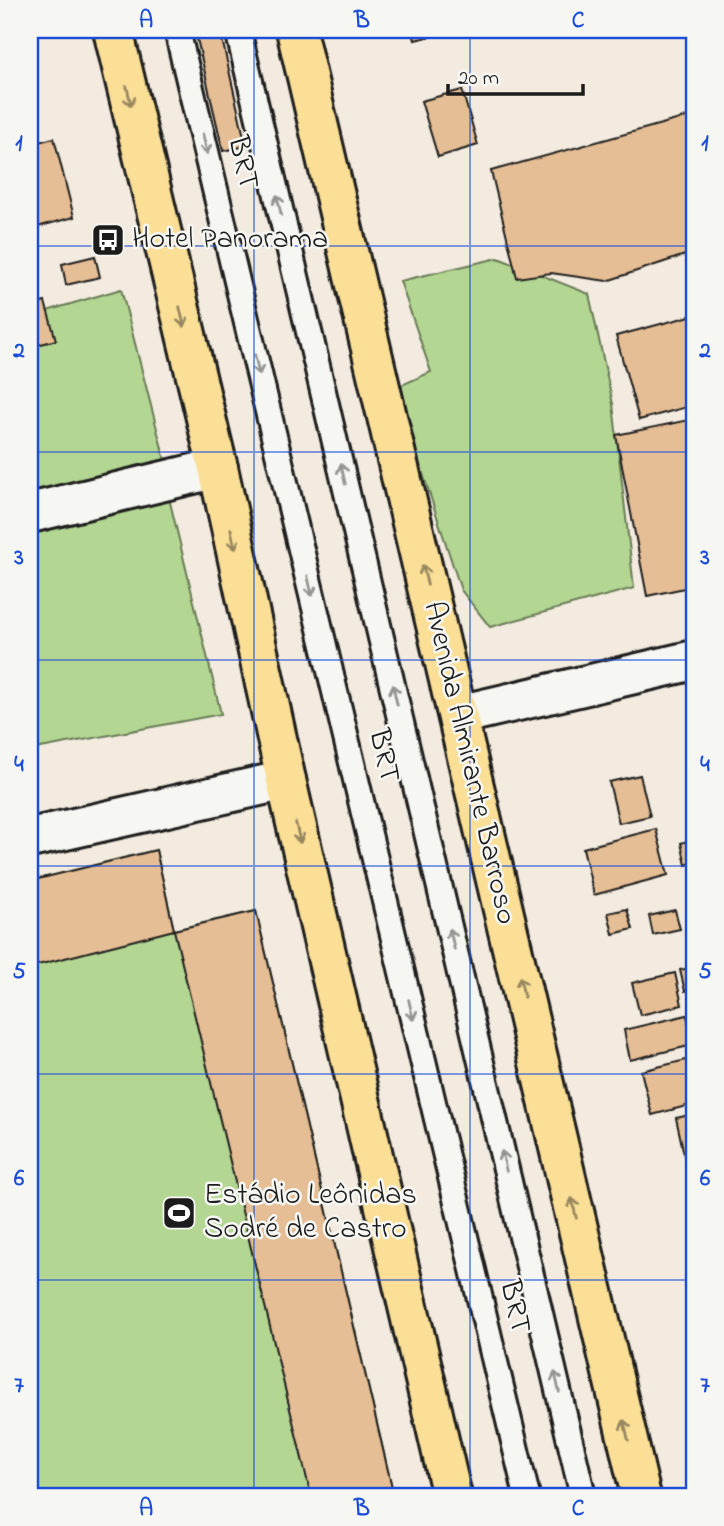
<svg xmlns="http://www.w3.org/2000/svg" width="724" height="1526" font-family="'Indie Flower',sans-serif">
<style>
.green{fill:#b3d792;stroke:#687a57;stroke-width:2}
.building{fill:#e5be95;stroke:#1c1c1c;stroke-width:2}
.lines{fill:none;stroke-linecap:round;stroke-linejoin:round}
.lane-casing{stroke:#1c1c1c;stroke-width:30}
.street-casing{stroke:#1c1c1c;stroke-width:44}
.highway-casing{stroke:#1c1c1c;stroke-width:44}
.lane{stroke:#f6f6f2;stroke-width:24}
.street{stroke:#f6f6f2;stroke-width:38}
.highway{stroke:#fbdf96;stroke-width:38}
.oneway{stroke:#97875f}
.oneway2{stroke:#949492}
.grid{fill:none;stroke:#1d4ed8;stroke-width:2;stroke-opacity:0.55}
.labels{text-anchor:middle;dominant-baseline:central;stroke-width:5;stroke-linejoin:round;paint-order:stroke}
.street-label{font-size:30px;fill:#1c1c1c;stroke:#f6f6f2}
.poi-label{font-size:30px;fill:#1c1c1c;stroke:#f6f6f2;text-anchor:start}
.neatline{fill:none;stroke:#1d4ed8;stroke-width:2.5}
.grid-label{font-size:23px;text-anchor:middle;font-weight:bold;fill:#1d4ed8}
</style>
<rect width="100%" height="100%" fill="#f3ebdf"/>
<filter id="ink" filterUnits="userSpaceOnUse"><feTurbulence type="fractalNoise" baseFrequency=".0143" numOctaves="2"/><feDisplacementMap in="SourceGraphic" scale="14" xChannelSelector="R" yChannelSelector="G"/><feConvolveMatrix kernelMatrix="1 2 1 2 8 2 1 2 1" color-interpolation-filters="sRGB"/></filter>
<g filter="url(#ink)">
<!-- green -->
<path class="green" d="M 498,258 L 589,294 L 613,404 L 634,588 L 490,627 L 461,590 L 395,388 L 431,372 L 400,281 Z
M 121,289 L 167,468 L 30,498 L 30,316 Z
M 169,498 L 221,714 L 30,750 L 30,527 Z
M 156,850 L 174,930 L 256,911 L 394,1496 L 30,1496 L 30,881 Z"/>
<!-- building -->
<path class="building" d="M 195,30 L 220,30 L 246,146 L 223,151 Z
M 412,30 L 456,30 L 415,40 Z
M 462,90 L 478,145 L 438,157 L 421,101 Z
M 694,115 L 694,249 L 688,254 L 607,281 L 551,273 L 517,278 L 491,171 Z
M 54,138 L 74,217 L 30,229 L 30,144 Z
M 95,256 L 100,277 L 66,285 L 62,264 Z
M 45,302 L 56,340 L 30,347 L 30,306 Z
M 694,315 L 694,369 L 688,370 L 694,394 L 694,405 L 639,420 L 616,336 Z
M 694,419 L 694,586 L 647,596 L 616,435 Z
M 640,775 L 650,816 L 619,823 L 609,782 Z
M 656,829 L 668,875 L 594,895 L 583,848 Z
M 694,839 L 694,862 L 686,865 L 681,843 Z
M 156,850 L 174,930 L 30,967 L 30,881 Z
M 627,909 L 633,929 L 613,934 L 608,913 Z
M 675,910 L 680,929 L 653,935 L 649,916 Z
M 256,911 L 394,1496 L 311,1496 L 174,930 Z
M 694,967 L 694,989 L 685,991 L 680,970 Z
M 675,973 L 682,1005 L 640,1015 L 632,983 Z
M 687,1015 L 693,1045 L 630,1060 L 624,1030 Z
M 694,1058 L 694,1104 L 652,1115 L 641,1071 Z
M 694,1114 L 694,1200 L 676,1118 Z"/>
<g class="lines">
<defs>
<path id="lane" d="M 177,30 L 527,1496
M 238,30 L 583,1496"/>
<path id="street" d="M 30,513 L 218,468
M 458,715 L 694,660
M 30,838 L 286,780"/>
<path id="highway" d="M 113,30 L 218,468 L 286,780 L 452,1496
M 296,30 L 641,1496"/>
</defs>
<!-- lane casing -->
<use href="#lane" class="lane-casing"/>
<!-- street casing -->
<use href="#street" class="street-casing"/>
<!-- highway casing -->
<use href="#highway" class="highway-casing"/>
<!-- lane -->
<use href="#lane" class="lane"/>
<!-- street -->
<use href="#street" class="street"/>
<!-- highway -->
<use href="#highway" class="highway"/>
</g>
<!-- one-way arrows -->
<defs><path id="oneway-shaft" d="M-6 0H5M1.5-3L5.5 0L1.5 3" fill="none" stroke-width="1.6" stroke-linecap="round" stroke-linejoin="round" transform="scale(1.75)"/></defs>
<g class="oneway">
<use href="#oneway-shaft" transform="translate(129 96) rotate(77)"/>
<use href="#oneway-shaft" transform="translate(182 317) rotate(77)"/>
<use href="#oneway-shaft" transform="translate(233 539) rotate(78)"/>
<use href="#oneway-shaft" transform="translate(425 575) rotate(-103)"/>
<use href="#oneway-shaft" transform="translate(298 833) rotate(77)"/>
<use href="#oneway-shaft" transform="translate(522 987) rotate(-103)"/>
<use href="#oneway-shaft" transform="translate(574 1208) rotate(-103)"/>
<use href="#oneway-shaft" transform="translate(626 1430) rotate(-103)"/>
</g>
<g class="oneway2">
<use href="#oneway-shaft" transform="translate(205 144) rotate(77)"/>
<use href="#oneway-shaft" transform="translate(279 205) rotate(-103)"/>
<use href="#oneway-shaft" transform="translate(257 365) rotate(77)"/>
<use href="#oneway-shaft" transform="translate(343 474) rotate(-103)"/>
<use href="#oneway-shaft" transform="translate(310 586) rotate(77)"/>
<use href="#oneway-shaft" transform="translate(395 695) rotate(-103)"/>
<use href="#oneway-shaft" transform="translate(452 939) rotate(-103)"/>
<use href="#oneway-shaft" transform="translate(411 1010) rotate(77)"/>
<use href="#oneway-shaft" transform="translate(504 1161) rotate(-103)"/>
<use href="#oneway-shaft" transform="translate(557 1382) rotate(-103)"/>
</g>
</g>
<!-- grid -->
<path class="grid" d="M 254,30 L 254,1496M 470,30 L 470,1496M 30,246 L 694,246M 30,452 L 694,452M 30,660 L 694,660M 30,866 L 694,866M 30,1074 L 694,1074M 30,1280 L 694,1280"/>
<!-- icons -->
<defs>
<symbol id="bus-square" viewBox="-11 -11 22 22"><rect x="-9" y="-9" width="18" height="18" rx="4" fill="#1c1c1c" stroke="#f6f6f2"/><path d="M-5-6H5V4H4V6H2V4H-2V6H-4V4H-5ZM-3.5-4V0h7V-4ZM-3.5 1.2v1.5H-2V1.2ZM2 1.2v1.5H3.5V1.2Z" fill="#fff"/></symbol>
<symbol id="stadium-square" viewBox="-11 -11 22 22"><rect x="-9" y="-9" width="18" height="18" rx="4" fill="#1c1c1c" stroke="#f6f6f2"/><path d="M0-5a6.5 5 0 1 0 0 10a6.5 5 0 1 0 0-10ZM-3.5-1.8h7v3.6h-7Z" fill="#fff"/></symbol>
</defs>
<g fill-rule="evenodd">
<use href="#bus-square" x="89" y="221" width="38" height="38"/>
<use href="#stadium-square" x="160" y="1194" width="38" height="38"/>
</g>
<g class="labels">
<!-- street labels -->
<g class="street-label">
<text transform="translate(242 163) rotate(77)">BRT</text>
<text transform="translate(383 756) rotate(77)">BRT</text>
<text transform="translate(469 763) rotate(77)">Avenida Almirante Barroso</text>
<text transform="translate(514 1307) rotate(77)">BRT</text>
</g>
<!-- poi labels -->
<g class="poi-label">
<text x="132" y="240">Hotel Panorama</text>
<text x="204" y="1196">Estádio Leônidas<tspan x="204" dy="34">Sodré de Castro</tspan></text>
</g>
</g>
<!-- margin -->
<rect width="724" height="1526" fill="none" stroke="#f6f6f2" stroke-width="77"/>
<!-- scale -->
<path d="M448 84v10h135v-10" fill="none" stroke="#1c1c1c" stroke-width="3.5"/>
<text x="458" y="84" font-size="21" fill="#1c1c1c" stroke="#f6f6f2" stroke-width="5" paint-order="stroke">20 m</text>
<rect x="38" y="38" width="648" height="1450" class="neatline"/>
<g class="grid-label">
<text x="146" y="27">A</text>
<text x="362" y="27">B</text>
<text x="578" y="27">C</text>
<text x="19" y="150">1</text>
<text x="705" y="150">1</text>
<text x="19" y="357">2</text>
<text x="705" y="357">2</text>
<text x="19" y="564">3</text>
<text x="705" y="564">3</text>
<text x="19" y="771">4</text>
<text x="705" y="771">4</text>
<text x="19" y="978">5</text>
<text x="705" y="978">5</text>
<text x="19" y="1185">6</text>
<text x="705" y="1185">6</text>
<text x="19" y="1392">7</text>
<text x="705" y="1392">7</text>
<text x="146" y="1515">A</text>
<text x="362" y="1515">B</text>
<text x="578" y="1515">C</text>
</g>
</svg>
